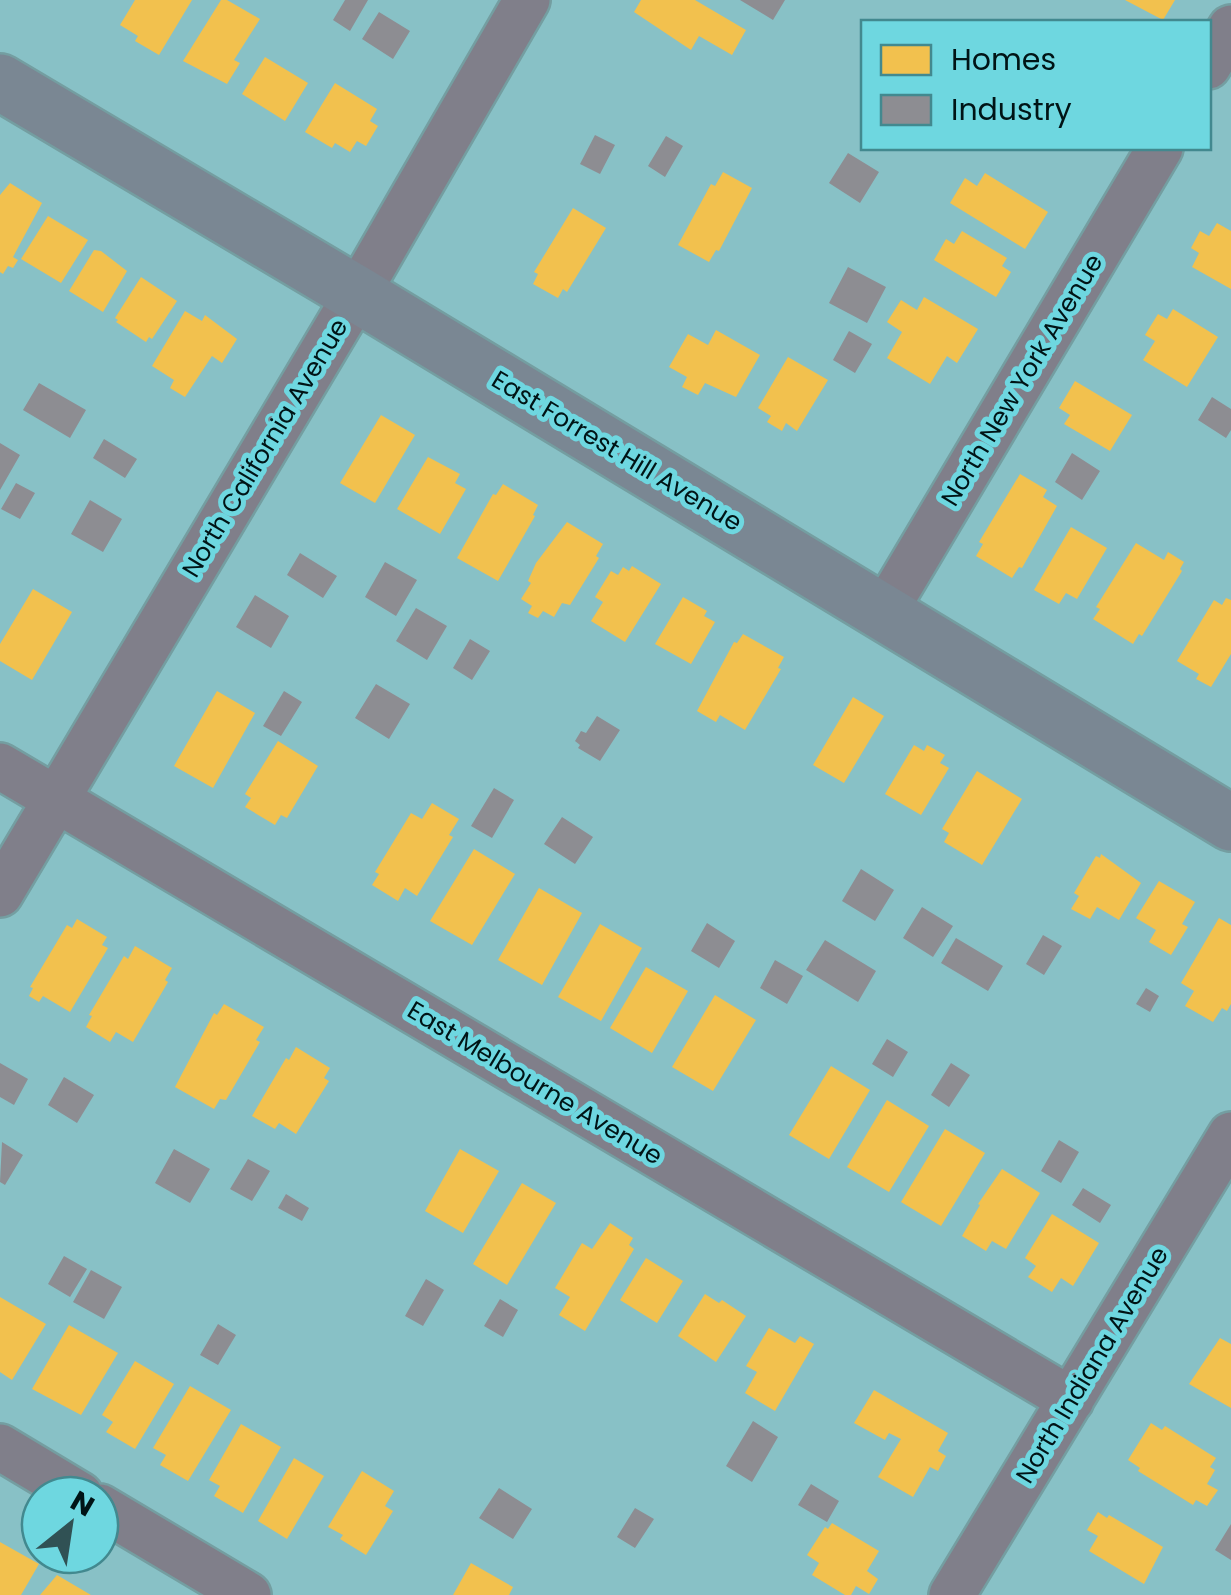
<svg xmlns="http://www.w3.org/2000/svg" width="1231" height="1595" font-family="Poppins,sans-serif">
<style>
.homes{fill:#f2c14e}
.industry{fill:#8d8d92}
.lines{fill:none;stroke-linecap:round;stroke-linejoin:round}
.street-casing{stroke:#749ea1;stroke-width:50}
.secondary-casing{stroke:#749ea1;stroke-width:60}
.street{stroke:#807f8a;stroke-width:45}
.secondary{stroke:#7a8793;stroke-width:55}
.labels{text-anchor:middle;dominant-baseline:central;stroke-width:10;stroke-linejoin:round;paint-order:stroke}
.street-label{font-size:25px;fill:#001416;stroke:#6ed7e0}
</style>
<rect width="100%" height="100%" fill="#88c1c6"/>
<!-- homes -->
<path class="homes" d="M 135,0 L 192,0 L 159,55 L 135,41 L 138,36 L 120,25 Z
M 221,0 L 227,0 L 260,19 L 234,60 L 240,63 L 227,84 L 183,61 Z
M 641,0 L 695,0 L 746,30 L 732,55 L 699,36 L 691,50 L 634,12 Z
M 1125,0 L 1175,0 L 1163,20 Z
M 265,57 L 308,83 L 285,121 L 242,94 Z
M 335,83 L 377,109 L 370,121 L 378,126 L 366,146 L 357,141 L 350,152 L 335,143 L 332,148 L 305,132 Z
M 723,172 L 752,188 L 719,251 L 716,250 L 709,262 L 678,245 L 711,184 L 715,186 Z
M 985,173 L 1048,212 L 1025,249 L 950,203 L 965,178 L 977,186 Z
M 10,183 L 42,203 L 13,257 L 18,260 L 13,268 L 8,266 L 3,274 L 0,272 L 0,195 Z
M 573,208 L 606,228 L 567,292 L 563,289 L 558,298 L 533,284 L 538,274 L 534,272 Z
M 48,216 L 88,240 L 61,283 L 21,259 Z
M 1217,223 L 1231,231 L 1231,289 L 1192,267 L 1199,253 L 1191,248 L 1200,231 L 1209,236 Z
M 962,231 L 1007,258 L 1002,266 L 1011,272 L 996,297 L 934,260 L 946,239 L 954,244 Z
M 94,250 L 101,251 L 127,271 L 103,312 L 69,291 Z
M 141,277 L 177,301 L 152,339 L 149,337 L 146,342 L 116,322 L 118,320 L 115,318 Z
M 924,297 L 978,329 L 957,363 L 947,356 L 930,384 L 887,358 L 902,332 L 887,322 L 901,300 L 917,310 Z
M 1173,309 L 1218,337 L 1187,387 L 1143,360 L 1155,341 L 1145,335 L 1158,314 L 1167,319 Z
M 185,311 L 202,321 L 205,315 L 237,339 L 222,363 L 212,356 L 185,397 L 170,388 L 174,380 L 152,366 Z
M 716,330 L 760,355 L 736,397 L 705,383 L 698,395 L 682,387 L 687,377 L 669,367 L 688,334 L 708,345 Z
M 788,357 L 828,380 L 797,431 L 786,423 L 782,431 L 767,422 L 771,416 L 758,408 Z
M 1075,381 L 1132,415 L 1110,451 L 1064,424 L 1070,415 L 1059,408 Z
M 381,415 L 415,435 L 375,503 L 340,483 Z
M 428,457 L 460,474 L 455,483 L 466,489 L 440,534 L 397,509 Z
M 1020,474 L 1047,490 L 1043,497 L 1057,506 L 1022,568 L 1019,567 L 1012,578 L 976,556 L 983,544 L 979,542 Z
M 503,484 L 538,505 L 533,515 L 535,516 L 498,581 L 457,558 L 493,494 L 496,495 Z
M 567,522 L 603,544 L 596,556 L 599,558 L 570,605 L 562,603 L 554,617 L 543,611 L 538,618 L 528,613 L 532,606 L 521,599 L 531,583 L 528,581 L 536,563 Z
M 1071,527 L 1107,548 L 1077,599 L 1066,593 L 1059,604 L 1034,590 Z
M 1136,543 L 1164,560 L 1168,552 L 1184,562 L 1180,569 L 1182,571 L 1142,636 L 1139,634 L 1133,644 L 1093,619 L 1100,609 L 1096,607 Z
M 632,566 L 661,584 L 625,642 L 591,621 L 603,602 L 595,597 L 611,571 L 618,575 L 623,567 L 629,571 Z
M 33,589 L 72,612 L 32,680 L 0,661 L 0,644 Z
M 683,597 L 707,611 L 704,616 L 715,622 L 691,664 L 655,644 Z
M 1226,598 L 1231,600 L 1231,654 L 1211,687 L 1196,679 L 1199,674 L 1177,661 L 1214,600 L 1222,605 Z
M 743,634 L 784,657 L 778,668 L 781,669 L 745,730 L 720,715 L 716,722 L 697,711 L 734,642 L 737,643 Z
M 217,691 L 255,713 L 213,788 L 174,766 Z
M 853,697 L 884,716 L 844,783 L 813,765 Z
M 278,741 L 318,766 L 287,818 L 281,815 L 275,825 L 245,807 L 251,798 L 245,794 Z
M 914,745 L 924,751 L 927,745 L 945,755 L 940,763 L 949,768 L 921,815 L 885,794 Z
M 977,771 L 1022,799 L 982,865 L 944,842 L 949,833 L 942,829 Z
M 432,803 L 459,819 L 449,835 L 453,837 L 417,896 L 405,888 L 398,901 L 372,885 L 379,874 L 375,872 L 411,813 L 422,819 Z
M 474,849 L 515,874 L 472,945 L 430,921 Z
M 1101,854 L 1141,883 L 1119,920 L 1097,907 L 1090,919 L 1071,909 L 1079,896 L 1074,893 L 1096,856 L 1100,858 Z
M 1159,881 L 1195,902 L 1182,924 L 1188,927 L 1171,955 L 1149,942 L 1156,930 L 1136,918 Z
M 539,888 L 582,913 L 542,985 L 498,960 Z
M 1219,918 L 1231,925 L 1231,1004 L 1227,1011 L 1222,1008 L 1213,1022 L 1185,1006 L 1194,991 L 1181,983 Z
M 77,919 L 107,937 L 102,945 L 108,948 L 70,1012 L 43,996 L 39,1002 L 29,996 L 33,988 L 30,987 L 67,925 L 72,928 Z
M 600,924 L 642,948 L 601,1021 L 558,997 Z
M 135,946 L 172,968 L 165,980 L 168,982 L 133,1042 L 116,1032 L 110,1042 L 86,1027 L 92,1016 L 89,1015 L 124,956 L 128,959 Z
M 646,967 L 688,991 L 652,1053 L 610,1028 Z
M 715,995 L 756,1020 L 713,1091 L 672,1067 Z
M 224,1004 L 264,1027 L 256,1040 L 260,1042 L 226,1100 L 220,1099 L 214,1109 L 175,1087 L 214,1013 L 217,1015 Z
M 296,1047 L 330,1068 L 324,1078 L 329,1081 L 296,1134 L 279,1123 L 275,1129 L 252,1116 L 286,1058 L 289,1060 Z
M 831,1066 L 870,1090 L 829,1159 L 789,1135 Z
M 887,1100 L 929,1126 L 889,1192 L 847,1167 Z
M 945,1129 L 985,1153 L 941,1226 L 901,1202 Z
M 460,1149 L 499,1171 L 463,1233 L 425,1211 Z
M 1002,1169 L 1040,1193 L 1006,1249 L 992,1241 L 986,1251 L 962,1236 L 980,1205 L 978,1204 Z
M 522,1183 L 556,1203 L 507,1285 L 473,1264 Z
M 1052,1214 L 1099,1243 L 1073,1286 L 1061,1278 L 1052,1292 L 1028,1277 L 1036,1266 L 1025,1258 Z
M 610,1223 L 633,1238 L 629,1245 L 634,1249 L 585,1331 L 559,1315 L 570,1297 L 555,1288 L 582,1243 L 592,1249 Z
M 646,1258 L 683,1281 L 657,1323 L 620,1300 Z
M 705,1294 L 719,1303 L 722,1300 L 746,1316 L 716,1362 L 678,1336 Z
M 0,1297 L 46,1324 L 12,1380 L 0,1372 Z
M 69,1325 L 118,1353 L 81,1415 L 32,1389 Z
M 769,1328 L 795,1343 L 800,1336 L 814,1344 L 775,1411 L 745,1393 L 757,1372 L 746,1366 Z
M 1220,1338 L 1231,1344 L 1231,1408 L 1189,1384 Z
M 135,1361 L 174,1384 L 135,1449 L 106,1432 L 113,1422 L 102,1415 Z
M 190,1386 L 231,1410 L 188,1481 L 160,1465 L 166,1455 L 153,1448 Z
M 874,1390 L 948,1433 L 938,1451 L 946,1456 L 938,1471 L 930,1467 L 913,1497 L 878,1477 L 901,1439 L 889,1433 L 885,1440 L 854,1423 Z
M 1151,1423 L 1162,1430 L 1165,1426 L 1216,1458 L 1210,1467 L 1215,1470 L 1207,1484 L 1218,1490 L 1207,1506 L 1196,1500 L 1193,1505 L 1138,1471 L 1140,1468 L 1128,1460 Z
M 241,1424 L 281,1447 L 243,1513 L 214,1496 L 220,1486 L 209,1480 Z
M 294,1458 L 324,1476 L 287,1539 L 258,1521 Z
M 362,1471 L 394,1491 L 385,1506 L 393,1511 L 366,1555 L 340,1539 L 343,1535 L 328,1527 Z
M 1098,1512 L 1107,1518 L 1109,1515 L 1163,1547 L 1144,1584 L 1089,1551 L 1098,1536 L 1087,1530 Z
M 832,1523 L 879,1551 L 867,1571 L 878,1579 L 869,1594 L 856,1586 L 851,1595 L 845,1595 L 812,1575 L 819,1563 L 807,1555 L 825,1527 L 828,1529 Z
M 0,1542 L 39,1564 L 21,1595 L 0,1595 Z
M 471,1563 L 513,1587 L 509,1595 L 453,1595 Z
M 57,1575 L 91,1595 L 40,1595 Z"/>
<!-- industry -->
<path class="industry" d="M 345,0 L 368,0 L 350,31 L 333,20 Z
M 740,0 L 785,0 L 773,20 Z
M 379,12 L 410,31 L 393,59 L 362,39 Z
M 595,135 L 615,145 L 600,174 L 580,164 Z
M 666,136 L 683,146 L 665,177 L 648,166 Z
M 848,153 L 879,172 L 860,203 L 829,183 Z
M 848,267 L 886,287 L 867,323 L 829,303 Z
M 849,331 L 872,344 L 855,373 L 833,360 Z
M 39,383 L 86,410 L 70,438 L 23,410 Z
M 1212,397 L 1231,409 L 1231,430 L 1226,438 L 1198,420 Z
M 104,439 L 137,459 L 125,478 L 93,458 Z
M 0,443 L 20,455 L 0,490 Z
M 1072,453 L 1100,471 L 1082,500 L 1055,482 Z
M 16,483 L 35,493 L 20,519 L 1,509 Z
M 90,500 L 122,519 L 103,552 L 71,534 Z
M 300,553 L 337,576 L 323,598 L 287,575 Z
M 385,562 L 417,580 L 396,616 L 365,597 Z
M 255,595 L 289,616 L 271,648 L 236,627 Z
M 416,608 L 447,626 L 427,660 L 396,641 Z
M 470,639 L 490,651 L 472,680 L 453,668 Z
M 376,684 L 410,704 L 389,739 L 355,718 Z
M 284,691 L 302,702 L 281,736 L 263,726 Z
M 597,716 L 620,730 L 600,761 L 578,748 L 580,745 L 575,741 L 581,731 L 586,733 Z
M 494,788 L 514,800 L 492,838 L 471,826 Z
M 562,817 L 593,837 L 575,864 L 544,844 Z
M 861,869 L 894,890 L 875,921 L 842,901 Z
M 922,907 L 953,926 L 933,957 L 903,938 Z
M 707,923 L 735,941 L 719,968 L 691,951 Z
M 1043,935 L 1062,946 L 1044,975 L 1026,964 Z
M 956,938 L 1003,966 L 988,991 L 941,963 Z
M 825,940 L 876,971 L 858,1002 L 806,970 Z
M 775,960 L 803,976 L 787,1004 L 760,988 Z
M 1146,988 L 1159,996 L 1150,1012 L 1136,1004 Z
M 887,1039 L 908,1052 L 893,1077 L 872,1064 Z
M 0,1063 L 28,1079 L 14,1105 L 0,1097 Z
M 951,1063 L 970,1075 L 949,1107 L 931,1095 Z
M 64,1077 L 94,1095 L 77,1123 L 48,1105 Z
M 1059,1140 L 1079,1152 L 1061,1183 L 1041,1171 Z
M 2,1142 L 23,1155 L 5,1185 L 0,1182 Z
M 174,1149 L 210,1169 L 190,1203 L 155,1183 Z
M 248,1159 L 270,1171 L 252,1201 L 230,1189 Z
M 1083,1188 L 1111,1205 L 1100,1223 L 1072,1205 Z
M 286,1194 L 309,1208 L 302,1221 L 278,1208 Z
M 64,1256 L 87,1269 L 70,1297 L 48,1284 Z
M 91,1270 L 122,1287 L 104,1319 L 73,1302 Z
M 426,1279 L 444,1290 L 423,1326 L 405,1316 Z
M 500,1299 L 518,1310 L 503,1337 L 484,1326 Z
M 218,1324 L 236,1335 L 218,1365 L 200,1355 Z
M 753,1421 L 778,1437 L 752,1482 L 726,1466 Z
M 811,1484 L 839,1501 L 827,1522 L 798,1505 Z
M 499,1488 L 532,1509 L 513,1539 L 479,1518 Z
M 635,1508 L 654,1519 L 635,1548 L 617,1537 Z
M 1231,1524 L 1231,1560 L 1215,1550 Z"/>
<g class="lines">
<defs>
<path id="street" d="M 1208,66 L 1231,28
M 884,612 L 1160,148
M 0,766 L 1071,1400
M 0,894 L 357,294 L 527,0
M 0,1447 L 80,1495
M 100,1507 L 248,1595
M 952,1595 L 1231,1135"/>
<path id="secondary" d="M 0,82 L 357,294 L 1231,823"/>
</defs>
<!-- street casing -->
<use href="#street" class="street-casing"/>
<!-- secondary casing -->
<use href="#secondary" class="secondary-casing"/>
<!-- street -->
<use href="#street" class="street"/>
<!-- secondary -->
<use href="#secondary" class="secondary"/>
</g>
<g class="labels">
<!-- street labels -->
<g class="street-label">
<text transform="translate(1022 380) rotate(-59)">North New York Avenue</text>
<text transform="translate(265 448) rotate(-59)">North California Avenue</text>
<text transform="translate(617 451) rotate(31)">East Forrest Hill Avenue</text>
<text transform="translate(535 1083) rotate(31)">East Melbourne Avenue</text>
<text transform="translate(1092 1365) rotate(-59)">North Indiana Avenue</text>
</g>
</g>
<!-- legend -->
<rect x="861" y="20" width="350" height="130" fill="#6ed7e0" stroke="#42898f" stroke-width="2.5"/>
<rect x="881" y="45" width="50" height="30" fill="#f2c14e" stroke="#42898f" stroke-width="2.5"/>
<text x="951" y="70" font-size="30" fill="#001416">Homes</text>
<rect x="881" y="95" width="50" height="30" fill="#8d8d92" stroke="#42898f" stroke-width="2.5"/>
<text x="951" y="120" font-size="30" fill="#001416">Industry</text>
<!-- north arrow -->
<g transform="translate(70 1525) rotate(30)"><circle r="48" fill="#6ed7e0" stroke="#42898f" stroke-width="2.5"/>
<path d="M0-8L18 38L0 25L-18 38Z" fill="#305154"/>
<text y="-15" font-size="28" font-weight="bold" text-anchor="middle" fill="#001416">N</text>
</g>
</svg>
